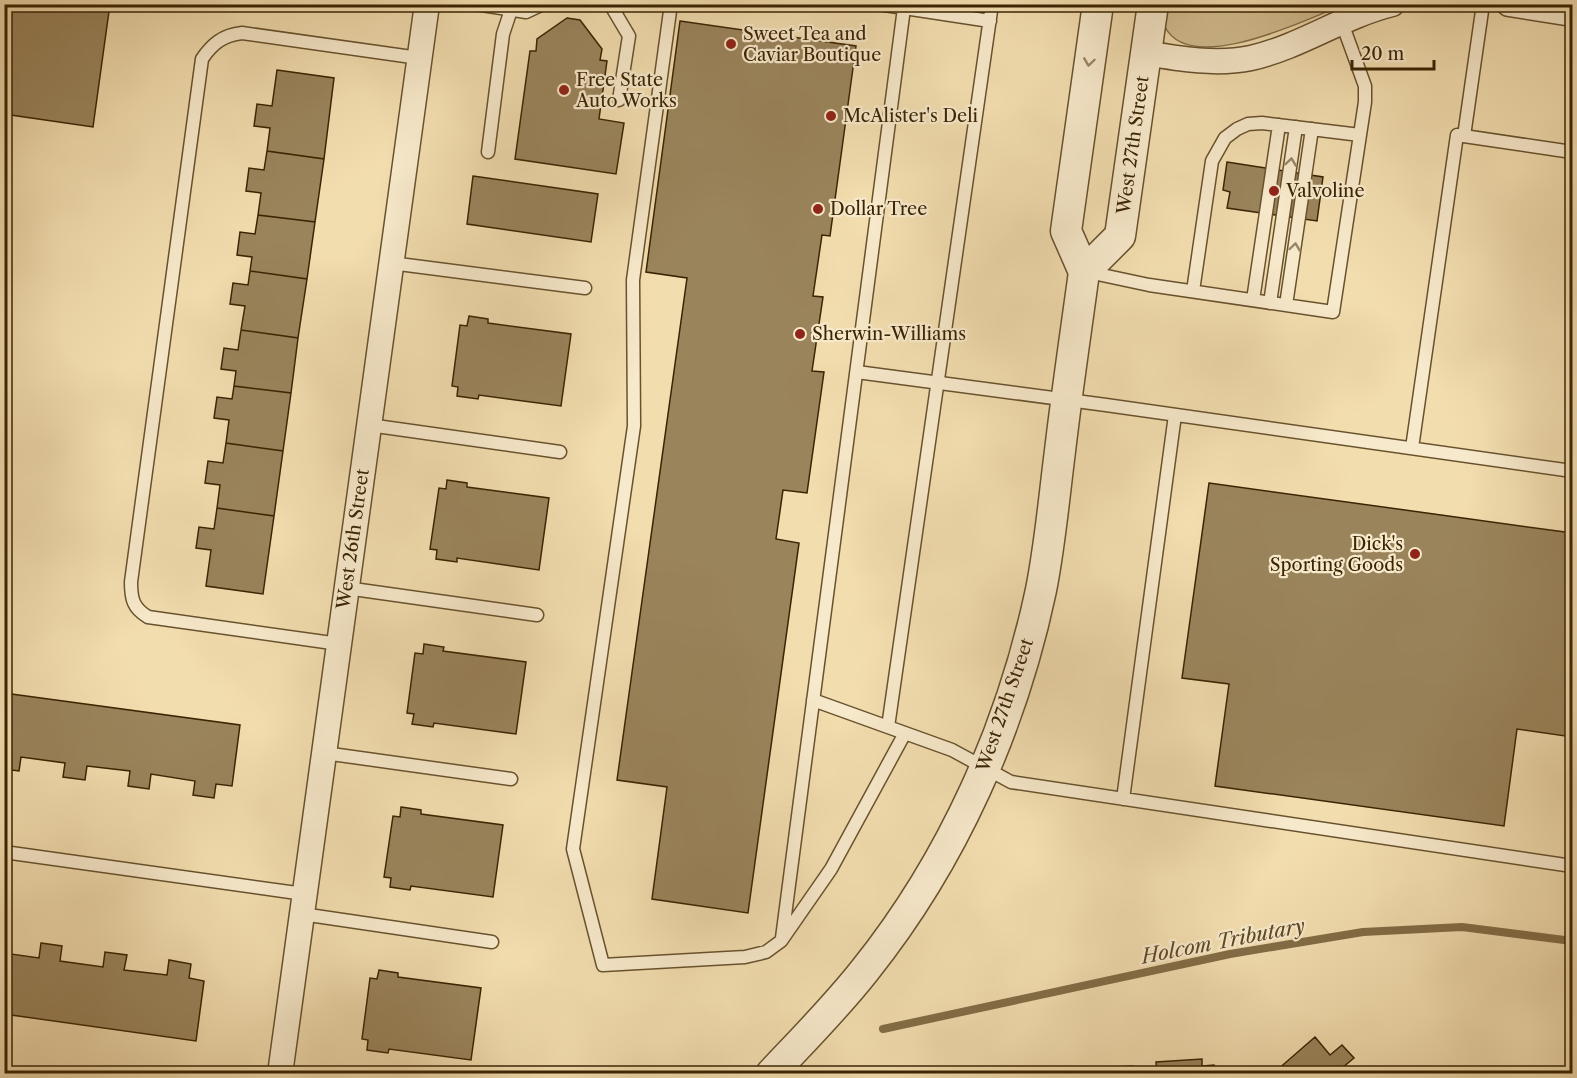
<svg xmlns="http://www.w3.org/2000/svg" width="1577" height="1078" font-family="'Libre Caslon Text',serif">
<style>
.green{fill:#d3be92;stroke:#86714a;stroke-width:1.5}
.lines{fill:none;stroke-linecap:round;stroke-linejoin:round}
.stream{stroke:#836d47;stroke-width:8}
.building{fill:#9a845c;stroke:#3a2403;stroke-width:1.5}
.service-casing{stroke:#68522e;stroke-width:15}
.minor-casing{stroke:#68522e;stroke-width:27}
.tertiary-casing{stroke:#68522e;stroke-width:33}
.service{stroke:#f7e9cb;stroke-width:12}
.minor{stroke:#f7e9cb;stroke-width:24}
.tertiary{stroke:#f7e9cb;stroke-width:30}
.oneway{stroke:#988667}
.poi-dot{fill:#8f2418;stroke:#f7e9cb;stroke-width:2}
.labels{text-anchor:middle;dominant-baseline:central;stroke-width:4.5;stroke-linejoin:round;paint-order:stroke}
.poi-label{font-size:18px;fill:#3a2403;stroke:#f7e9cb;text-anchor:start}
.street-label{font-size:18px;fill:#3a2403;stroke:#f7e9cb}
.water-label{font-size:20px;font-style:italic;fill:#5e4925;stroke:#f7e9cb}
</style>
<rect width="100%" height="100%" fill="#f2ddaf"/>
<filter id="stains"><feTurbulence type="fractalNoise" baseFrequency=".00333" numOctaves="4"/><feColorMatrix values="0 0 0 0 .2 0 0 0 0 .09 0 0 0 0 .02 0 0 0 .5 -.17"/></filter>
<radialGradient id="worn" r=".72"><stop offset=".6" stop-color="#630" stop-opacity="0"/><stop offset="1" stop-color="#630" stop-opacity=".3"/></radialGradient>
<!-- green -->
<path class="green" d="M 1160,5 L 1343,5 C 1307,19 1191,77 1165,27 C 1162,21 1162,12 1160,5 Z"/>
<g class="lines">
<!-- stream -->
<path class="stream" d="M 883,1029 L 1230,954 L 1363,932 L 1462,927 L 1572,941"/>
</g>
<!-- building -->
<path class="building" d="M 4,4 L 110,4 L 93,127 L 4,114 Z
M 567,18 L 580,20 L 602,49 L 600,60 L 607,61 L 599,119 L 624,123 L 616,174 L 515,159 L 530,51 L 536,51 L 537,39 Z
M 680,21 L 856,46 L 830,236 L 822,235 L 813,296 L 823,297 L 812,371 L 824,372 L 807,493 L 783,490 L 776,539 L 799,543 L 748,913 L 652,899 L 667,787 L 617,780 L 687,278 L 646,272 Z
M 277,70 L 334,78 L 324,159 L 267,151 L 270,128 L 254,126 L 257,104 L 272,106 Z
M 267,151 L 324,159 L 315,222 L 258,215 L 261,193 L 246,191 L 249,168 L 264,170 Z
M 1227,162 L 1323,177 L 1317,221 L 1227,208 L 1230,192 L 1223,190 Z
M 473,176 L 598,194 L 591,242 L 467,224 Z
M 258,215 L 315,222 L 307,279 L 250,271 L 252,257 L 237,255 L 240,232 L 255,234 Z
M 250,271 L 307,279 L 298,338 L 241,330 L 245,306 L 230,304 L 233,283 L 248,285 Z
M 469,316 L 488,319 L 488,323 L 571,334 L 561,406 L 479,395 L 478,399 L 457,396 L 458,387 L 452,386 L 460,325 L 467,326 Z
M 241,330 L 298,338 L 291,393 L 234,386 L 236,371 L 221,369 L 224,348 L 238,350 Z
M 234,386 L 291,393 L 283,451 L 226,443 L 229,420 L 214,418 L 217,397 L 232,399 Z
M 226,443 L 283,451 L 274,516 L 217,508 L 220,485 L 205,483 L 208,461 L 223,463 Z
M 447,480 L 467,483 L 467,487 L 549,498 L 539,570 L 457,558 L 457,562 L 436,559 L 437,550 L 430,549 L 439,488 L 446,489 Z
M 1209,483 L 1572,533 L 1572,737 L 1517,729 L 1504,826 L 1215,786 L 1229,684 L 1182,678 Z
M 217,508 L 274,516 L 263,594 L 206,586 L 211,550 L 196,548 L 199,527 L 214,529 Z
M 424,644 L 444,647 L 443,651 L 526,662 L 516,734 L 434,723 L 433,727 L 412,724 L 414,714 L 407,713 L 415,653 L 423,654 Z
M 4,693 L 240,725 L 232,786 L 216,784 L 214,798 L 193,795 L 195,781 L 151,774 L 149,789 L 128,786 L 130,771 L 87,766 L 85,780 L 63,777 L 65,763 L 21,757 L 19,771 L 4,769 Z
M 401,807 L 421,810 L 421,814 L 503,825 L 493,897 L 411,886 L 410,890 L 390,887 L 391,878 L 384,877 L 393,816 L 400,817 Z
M 41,943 L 62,946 L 60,961 L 103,967 L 105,952 L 127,955 L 124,970 L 167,975 L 169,960 L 191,964 L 189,978 L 204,981 L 196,1041 L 4,1014 L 4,953 L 39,958 Z
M 379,970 L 398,973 L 398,977 L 481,988 L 471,1060 L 389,1049 L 388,1053 L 367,1050 L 368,1040 L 362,1039 L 370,978 L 377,979 Z
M 1315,1037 L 1330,1055 L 1342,1045 L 1354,1058 L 1342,1068 L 1348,1074 L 1280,1074 L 1277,1070 Z
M 1202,1059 L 1202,1066 L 1214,1065 L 1215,1074 L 1157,1074 L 1156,1062 Z
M 1133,1066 L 1134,1074 L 1117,1074 L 1117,1067 Z"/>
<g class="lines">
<defs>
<path id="service" d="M 475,4 L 526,12 L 543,4
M 610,4 L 629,36 L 619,100
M 671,4 L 633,280 L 634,426 L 573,849 L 603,965 L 745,957 L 766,952 L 781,941 L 831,869 L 905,733
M 878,4 L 990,21
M 1464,136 L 1483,4
M 488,152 L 503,34 L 513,4
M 391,263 L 585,288
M 1088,272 L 1149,285 L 1333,312 L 1365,102 L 1365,86 L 1342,23
M 1193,291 L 1212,161 L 1225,138 L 1237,129 L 1248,124 L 1262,123 L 1360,135
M 1253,300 L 1279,125
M 1270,303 L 1296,127
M 1286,305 L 1312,129
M 857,372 L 1106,405 L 1572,471
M 369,425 L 560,452
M 1412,448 L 1457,135 L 1572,152
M 346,588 L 537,615
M 339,644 L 148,617 C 133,608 131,599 131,582 L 202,59 C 212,44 223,35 242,33 L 419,58
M 813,700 L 952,750 L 1011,782 L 1572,866
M 888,727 L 992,4
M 324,753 L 511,779
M 1123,799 L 1175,415
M 4,852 L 304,894
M 302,914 L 492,942
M 782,938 L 904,8"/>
<path id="minor" d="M 1509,4 L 1572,14
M 1146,53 C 1180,59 1217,65 1251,58 C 1300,47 1343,16 1392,4
M 280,1074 L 427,4"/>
<path id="tertiary" d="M 1084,272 L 1120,236 L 1153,4
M 771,1074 C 803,1040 836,1007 865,970 C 953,860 1012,727 1041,590 C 1050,545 1054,498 1060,451 C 1067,391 1076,331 1084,272 L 1066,231 L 1098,4"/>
</defs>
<!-- service casing -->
<use href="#service" class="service-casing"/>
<!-- minor casing -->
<use href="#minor" class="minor-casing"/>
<!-- tertiary casing -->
<use href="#tertiary" class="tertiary-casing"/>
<!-- service -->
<use href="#service" class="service"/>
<!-- minor -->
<use href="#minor" class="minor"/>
<!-- tertiary -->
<use href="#tertiary" class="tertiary"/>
</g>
<!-- one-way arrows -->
<defs><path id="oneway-chevron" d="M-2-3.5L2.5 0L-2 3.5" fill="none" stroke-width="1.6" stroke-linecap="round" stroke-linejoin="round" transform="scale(1.5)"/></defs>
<g class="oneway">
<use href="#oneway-chevron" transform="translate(1089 62) rotate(98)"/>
<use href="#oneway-chevron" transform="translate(1291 162) rotate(-82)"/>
<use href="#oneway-chevron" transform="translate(1295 247) rotate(-82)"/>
</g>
<!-- markers -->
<g class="poi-dot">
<circle cx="731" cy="44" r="6"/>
<circle cx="564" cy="90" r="6"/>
<circle cx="831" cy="116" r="6"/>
<circle cx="1274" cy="191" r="6"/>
<circle cx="818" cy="209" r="6"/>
<circle cx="800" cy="334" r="6"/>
<circle cx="1415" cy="554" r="6"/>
</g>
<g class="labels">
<!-- poi labels -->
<g class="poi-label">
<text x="743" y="34">Sweet Tea and<tspan x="743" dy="21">Caviar Boutique</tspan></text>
<text x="576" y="80">Free State<tspan x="576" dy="21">Auto Works</tspan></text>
<text x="843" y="116">McAlister's Deli</text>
<text x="1286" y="191">Valvoline</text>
<text x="830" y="209">Dollar Tree</text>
<text x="812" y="334">Sherwin-Williams</text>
<text x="1403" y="544" text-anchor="end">Dick's<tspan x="1403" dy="21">Sporting Goods</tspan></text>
</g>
<!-- street labels -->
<g class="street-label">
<text transform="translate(1133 145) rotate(-82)">West 27th Street</text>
<text transform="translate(353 539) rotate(-82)">West 26th Street</text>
<text transform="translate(1005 705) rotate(-71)">West 27th Street</text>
</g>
<!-- water labels -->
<g class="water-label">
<text transform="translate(1223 941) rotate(-11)">Holcom Tributary</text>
</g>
</g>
<!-- margin -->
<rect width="1577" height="1078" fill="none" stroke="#f2ddaf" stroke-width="24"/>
<rect x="6" y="6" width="1565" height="1066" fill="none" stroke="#3a2403" stroke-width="3"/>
<rect x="12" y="12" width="1553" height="1054" fill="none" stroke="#3a2403" stroke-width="1.5"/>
<!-- scale -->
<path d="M1352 60v9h82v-9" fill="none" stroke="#3a2403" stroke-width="3"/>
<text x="1361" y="60" font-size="18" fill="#3a2403" stroke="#f7e9cb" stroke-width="4.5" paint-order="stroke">20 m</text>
<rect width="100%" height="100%" filter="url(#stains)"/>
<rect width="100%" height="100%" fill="url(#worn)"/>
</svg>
